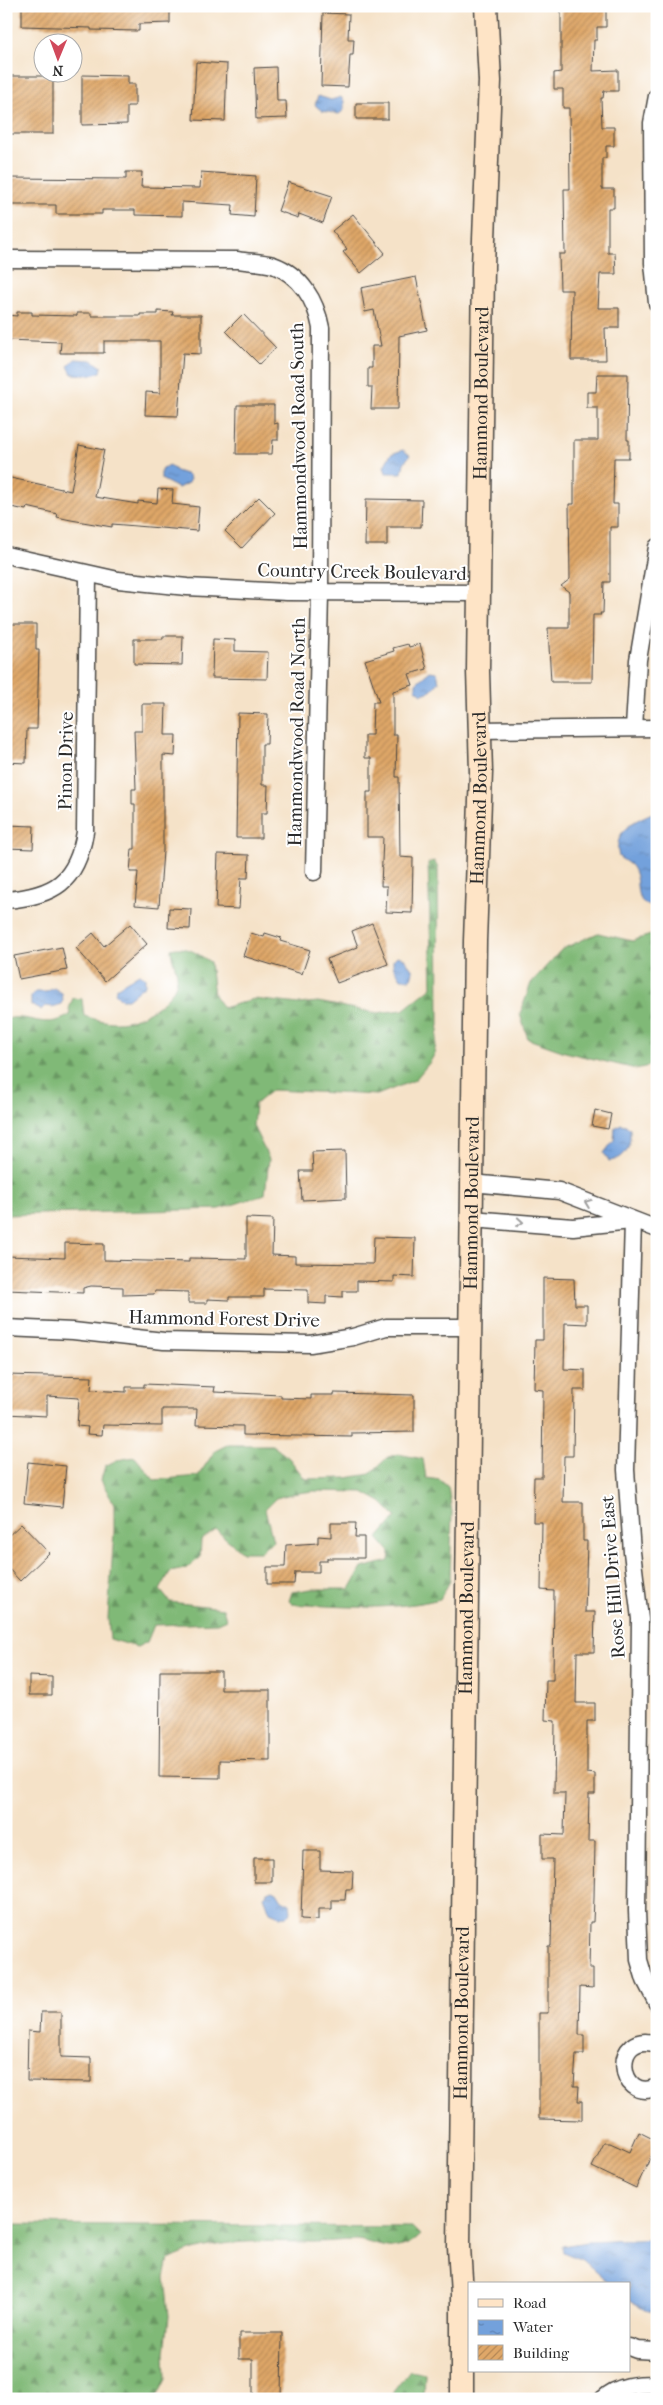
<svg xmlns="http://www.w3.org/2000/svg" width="663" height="2405" font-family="'IM FELL French Canon',serif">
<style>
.forest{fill:url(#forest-firs);stroke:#567251}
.water{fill:url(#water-ripples);stroke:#4f6684}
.building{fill:url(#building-hatch)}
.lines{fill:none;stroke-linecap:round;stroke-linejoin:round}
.street-casing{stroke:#494643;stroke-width:19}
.secondary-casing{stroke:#494643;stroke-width:25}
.street{stroke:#fff;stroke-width:16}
.secondary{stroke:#fee4c6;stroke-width:22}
.oneway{stroke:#a0a0a0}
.labels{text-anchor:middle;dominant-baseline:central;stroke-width:4;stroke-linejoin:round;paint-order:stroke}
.street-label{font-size:19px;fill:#2b2b2b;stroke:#fff}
</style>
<defs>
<pattern id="forest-firs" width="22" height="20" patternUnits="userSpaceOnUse" patternTransform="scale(1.25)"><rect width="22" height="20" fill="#80b977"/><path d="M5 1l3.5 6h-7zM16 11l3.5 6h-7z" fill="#699762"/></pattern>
<pattern id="water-ripples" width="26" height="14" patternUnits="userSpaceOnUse" patternTransform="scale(1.25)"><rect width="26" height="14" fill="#73a1dc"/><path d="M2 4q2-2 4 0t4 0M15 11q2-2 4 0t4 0" fill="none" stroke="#5f83b3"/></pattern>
<pattern id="building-hatch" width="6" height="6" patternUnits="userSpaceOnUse" patternTransform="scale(1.25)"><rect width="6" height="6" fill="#dfa768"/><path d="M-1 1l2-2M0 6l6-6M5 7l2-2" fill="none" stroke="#b58856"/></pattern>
</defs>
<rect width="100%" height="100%" fill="#fff"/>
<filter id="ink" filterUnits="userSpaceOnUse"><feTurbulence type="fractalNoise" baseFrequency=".02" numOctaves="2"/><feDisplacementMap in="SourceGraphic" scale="10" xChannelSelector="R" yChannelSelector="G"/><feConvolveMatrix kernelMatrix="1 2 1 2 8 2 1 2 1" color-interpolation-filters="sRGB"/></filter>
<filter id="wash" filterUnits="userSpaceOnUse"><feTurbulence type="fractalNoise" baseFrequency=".0096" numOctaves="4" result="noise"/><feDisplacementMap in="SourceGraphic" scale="20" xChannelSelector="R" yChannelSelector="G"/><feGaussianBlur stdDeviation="1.12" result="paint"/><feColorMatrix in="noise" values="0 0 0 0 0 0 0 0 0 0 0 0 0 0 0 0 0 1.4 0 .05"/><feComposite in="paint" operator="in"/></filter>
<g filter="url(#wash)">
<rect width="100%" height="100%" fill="#f5e2c8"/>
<!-- forest -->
<path class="forest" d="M 434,861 L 438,868 L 439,1025 L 434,1055 L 430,1062 L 415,1080 L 377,1095 L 272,1090 L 255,1104 L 253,1126 L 269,1159 L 265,1194 L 220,1209 L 6,1215 L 6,1019 C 30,1013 44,1031 70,1015 L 69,1009 L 73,998 L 82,999 L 84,1016 C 97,1020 112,1024 126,1021 C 144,1018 175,999 177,979 C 178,970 171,959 171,949 C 186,945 197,953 210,962 L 214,995 L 223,1008 L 254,999 L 299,1004 L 318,1002 L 376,1013 L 403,1010 L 432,987 L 428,863 Z
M 598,933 L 632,941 L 657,933 L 657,1064 L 636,1069 L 565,1052 L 528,1039 L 520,1014 L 531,983 L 562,949 Z
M 227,1445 L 272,1445 L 289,1458 L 305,1479 L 347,1478 L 370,1474 L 388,1457 L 398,1454 L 423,1459 L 426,1478 L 440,1480 L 448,1487 L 452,1512 L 450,1581 L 440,1599 C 391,1611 342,1607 292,1604 L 289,1601 L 292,1592 L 311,1589 L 350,1589 L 362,1568 L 389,1561 L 390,1552 L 378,1538 L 396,1517 L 381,1502 L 363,1492 L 313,1491 L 291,1494 L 276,1498 L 265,1509 L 273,1541 L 260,1552 L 242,1552 L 216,1530 L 201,1540 L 200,1558 L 185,1569 L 170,1572 L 160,1590 L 170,1602 L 223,1608 L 226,1619 L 217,1623 L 154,1625 L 147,1642 L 137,1647 L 110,1639 L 108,1618 L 114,1532 L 114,1504 L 101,1480 L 105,1466 L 117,1460 L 135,1457 L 154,1480 L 198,1476 L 215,1451 Z
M 6,2224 L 412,2227 L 420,2235 C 414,2241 407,2246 397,2247 C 384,2249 369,2241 356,2240 C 342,2240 328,2242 314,2242 C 266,2242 213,2237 169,2260 L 165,2278 L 169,2316 L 165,2353 L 166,2379 L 156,2399 L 6,2399 Z
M 410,2370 L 425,2373 L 424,2399 L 396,2399 L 393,2392 Z"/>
<!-- water -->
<path class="water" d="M 318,96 L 331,100 L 341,97 L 344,101 L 344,110 L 339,114 L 322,111 L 315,105 Z
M 75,359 L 92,360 L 102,367 L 101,372 L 92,375 L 72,374 L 68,366 Z
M 403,450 L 410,455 L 404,463 L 402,473 L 386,473 L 384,466 L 391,454 Z
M 169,465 L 176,471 L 188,475 L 190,479 L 188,483 L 178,488 L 161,479 L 161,470 Z
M 430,671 L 437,672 L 439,682 L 431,691 L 422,694 L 416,689 L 416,683 Z
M 657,811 L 657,908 C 628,902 643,884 632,867 C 629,863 623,860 619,857 C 612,829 636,820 657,811 Z
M 397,956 L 404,958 L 413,971 L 411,979 L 401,979 L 393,966 L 393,960 Z
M 139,974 L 145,977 L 145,985 L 128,999 L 121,999 L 115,993 L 116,988 Z
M 54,988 L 62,993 L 63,1000 L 61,1004 L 53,1007 L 45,1006 L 41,1010 L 31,1005 L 31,997 L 35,992 L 46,992 Z
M 621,1124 L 626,1125 L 630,1129 C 631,1145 627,1159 609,1161 L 604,1153 L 614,1140 L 615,1128 Z
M 273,1890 L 277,1892 L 282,1900 L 290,1904 L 291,1912 C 286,1920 277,1915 270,1912 L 264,1896 L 268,1892 Z
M 657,2239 L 657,2313 L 645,2310 L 629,2301 L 629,2284 L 609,2284 L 582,2260 L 563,2252 L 562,2246 L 587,2242 Z"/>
<g id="blocks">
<!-- building -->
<path class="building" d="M 170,6 L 170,23 L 139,24 L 139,31 L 91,30 L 91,28 L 22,26 L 22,6 Z
M 561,8 L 606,8 L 606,27 L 597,27 L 597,40 L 594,40 L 593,71 L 618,70 L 618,91 L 604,91 L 603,98 L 601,98 L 602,127 L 614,127 L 614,146 L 606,146 L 606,158 L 602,158 L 602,189 L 614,189 L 614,208 L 608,208 L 608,253 L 615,253 L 616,274 L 600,274 L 598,308 L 619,308 L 619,328 L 605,328 L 606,360 L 571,360 L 572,290 L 560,290 L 559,254 L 565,254 L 564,189 L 570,189 L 569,108 L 563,108 L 563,89 L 554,89 L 554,73 L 561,72 Z
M 323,13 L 349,14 L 348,39 L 354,39 L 353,55 L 350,55 L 348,87 L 321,86 Z
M 196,62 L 227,64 L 225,121 L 193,120 Z
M 276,67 L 277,101 L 286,101 L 287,118 L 256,119 L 254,68 Z
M 82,75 L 128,76 L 128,84 L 135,84 L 135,106 L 127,106 L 127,124 L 82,125 Z
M 9,76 L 53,76 L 53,134 L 8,134 Z
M 356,103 L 388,103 L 388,119 L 356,119 Z
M 126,172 L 142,172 L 141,187 L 200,188 L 201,172 L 256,176 L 254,217 L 232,215 L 233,205 L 182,202 L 182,216 L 135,215 L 135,210 L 102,210 L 102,214 L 56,214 L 56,205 L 6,205 L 6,178 L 126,179 Z
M 288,182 L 332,196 L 323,223 L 299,214 L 298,218 L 278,211 Z
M 353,214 L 385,253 L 361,273 L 343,252 L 347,249 L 332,231 Z
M 416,277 L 427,330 L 399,336 L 398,409 L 371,409 L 372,387 L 368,387 L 368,368 L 372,368 L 372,346 L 381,346 L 374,310 L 365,312 L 361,288 Z
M 158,311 L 173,312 L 172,315 L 201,315 L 201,354 L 183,353 L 178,416 L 145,415 L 146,392 L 160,393 L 160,341 L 104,341 L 104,353 L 60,353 L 61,342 L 6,340 L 6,315 L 17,316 L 17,312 L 32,312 L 32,315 L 77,316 L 77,313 L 91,313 L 91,316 L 140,316 L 140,314 L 158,314 Z
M 243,314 L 276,348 L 259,364 L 226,331 Z
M 597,374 L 628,374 L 627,440 L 629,440 L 629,458 L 614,458 L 613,504 L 618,504 L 618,527 L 610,527 L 610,582 L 604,582 L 603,613 L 600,613 L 601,615 L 593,615 L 592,682 L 551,682 L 548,628 L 569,628 L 569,592 L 561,586 L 570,579 L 569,504 L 574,504 L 574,440 L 598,440 L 598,408 L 587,408 L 587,392 L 596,392 Z
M 237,405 L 274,405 L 274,424 L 278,423 L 278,440 L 273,440 L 272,454 L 236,454 Z
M 79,445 L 104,450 L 95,497 L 138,504 L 138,501 L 157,503 L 158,489 L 173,490 L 172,504 L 199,507 L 197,531 L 112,524 L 112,527 L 71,520 L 57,517 L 58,514 L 27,507 L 26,510 L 11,507 L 12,504 L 6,503 L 6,477 L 71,491 Z
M 259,497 L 275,513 L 242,548 L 225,531 Z
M 366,499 L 422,500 L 421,527 L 387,527 L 387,545 L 365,545 Z
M 7,624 L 36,624 L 36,650 L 39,650 L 37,729 L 27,729 L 26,763 L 6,762 Z
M 163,636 L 183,636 L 182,665 L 134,664 L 134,639 L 163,639 Z
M 213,639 L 235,640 L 235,651 L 268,652 L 267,679 L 212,678 Z
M 408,644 L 409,647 L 420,644 L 427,669 L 409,674 L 413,685 L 393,691 L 393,735 L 397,735 L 396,777 L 399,777 L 400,857 L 413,858 L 412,913 L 386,912 L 387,886 L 381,886 L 383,837 L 367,837 L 367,792 L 371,792 L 371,758 L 365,758 L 365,735 L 372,735 L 373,702 L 379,702 L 365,660 L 394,651 L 393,648 Z
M 142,704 L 166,704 L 165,735 L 176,735 L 175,756 L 163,755 L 163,851 L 159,907 L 135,905 L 138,872 L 130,872 L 132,849 L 135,849 L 135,804 L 132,804 L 132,789 L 136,789 L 134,731 L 142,731 Z
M 238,713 L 268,714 L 267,744 L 262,744 L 262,785 L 268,785 L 267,813 L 261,813 L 261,838 L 236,838 Z
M 6,825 L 34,826 L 33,849 L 6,848 Z
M 218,854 L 249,855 L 248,878 L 241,878 L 239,909 L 216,908 Z
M 169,908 L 191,909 L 190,929 L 168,928 Z
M 372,923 L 388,964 L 337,983 L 327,959 L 358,947 L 352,931 Z
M 130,924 L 147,944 L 105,981 L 76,948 L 93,933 L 104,946 Z
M 251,933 L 264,937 L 265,933 L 281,938 L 280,941 L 310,950 L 302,974 L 243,956 Z
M 62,947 L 67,970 L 19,979 L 14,956 Z
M 595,1110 L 611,1114 L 608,1129 L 592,1126 Z
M 345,1151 L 346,1198 L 302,1200 L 300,1171 L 313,1171 L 312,1152 Z
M 246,1218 L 273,1219 L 272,1255 L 295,1256 L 295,1263 L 373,1264 L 374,1237 L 415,1238 L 414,1277 L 394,1276 L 394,1282 L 357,1281 L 357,1291 L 343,1291 L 343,1297 L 326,1296 L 326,1304 L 308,1303 L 308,1290 L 264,1289 L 264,1297 L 229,1297 L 229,1300 L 207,1299 L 207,1303 L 188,1303 L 188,1292 L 155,1291 L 154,1294 L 123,1295 L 123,1287 L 91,1286 L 83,1288 L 83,1293 L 6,1290 L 6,1256 L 65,1258 L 65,1243 L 104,1244 L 104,1260 L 189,1262 L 189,1258 L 246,1259 Z
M 543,1278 L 574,1279 L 575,1305 L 587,1305 L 587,1324 L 565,1323 L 564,1369 L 585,1370 L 585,1390 L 574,1390 L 573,1456 L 564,1456 L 563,1502 L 583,1502 L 583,1541 L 587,1541 L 585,1612 L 595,1612 L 594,1652 L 577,1652 L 576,1703 L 595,1703 L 595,1721 L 587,1721 L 587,1773 L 595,1774 L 595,1794 L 589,1794 L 588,1841 L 595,1841 L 594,1898 L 593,1922 L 590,1922 L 589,1969 L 593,1969 L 593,1988 L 580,1987 L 579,2035 L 584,2035 L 584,2054 L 576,2054 L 574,2086 L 579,2086 L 578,2101 L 582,2101 L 582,2120 L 539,2119 L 539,2013 L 548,2013 L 548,1946 L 551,1946 L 553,1859 L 542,1859 L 542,1834 L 564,1835 L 565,1793 L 554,1793 L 555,1721 L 545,1720 L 546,1680 L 553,1680 L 554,1591 L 541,1590 L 542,1522 L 533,1522 L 534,1477 L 542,1477 L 543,1390 L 534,1389 L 535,1340 L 543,1340 Z
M 6,1375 L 92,1377 L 91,1390 L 126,1392 L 126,1387 L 144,1387 L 144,1384 L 215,1387 L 214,1392 L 281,1395 L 281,1398 L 311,1399 L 311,1395 L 334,1395 L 334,1393 L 414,1395 L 414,1432 L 352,1433 L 352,1437 L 243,1435 L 243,1426 L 196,1425 L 197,1409 L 162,1409 L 162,1426 L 103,1425 L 102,1435 L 87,1434 L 88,1427 L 77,1426 L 79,1398 L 47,1396 L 47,1416 L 6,1414 Z
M 28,1462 L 66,1466 L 62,1507 L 24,1503 Z
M 331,1523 L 356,1523 L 355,1537 L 364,1537 L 364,1558 L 327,1558 L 327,1561 L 319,1561 L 319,1572 L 295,1572 L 294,1584 L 267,1584 L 267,1567 L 285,1567 L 286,1545 L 318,1543 L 318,1536 L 331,1537 Z
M 21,1524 L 49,1553 L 20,1581 L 6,1566 L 6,1538 Z
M 160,1671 L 221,1671 L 221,1690 L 270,1690 L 270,1761 L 220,1760 L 220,1778 L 159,1777 Z
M 29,1676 L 52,1677 L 52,1695 L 29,1695 Z
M 303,1851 L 320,1851 L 320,1870 L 353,1871 L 352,1889 L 346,1889 L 345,1900 L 332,1900 L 332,1909 L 318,1909 L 318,1920 L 301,1919 Z
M 254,1858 L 272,1858 L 272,1882 L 254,1882 Z
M 41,2012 L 61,2012 L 61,2057 L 91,2058 L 91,2082 L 27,2081 L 28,2031 L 40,2032 Z
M 639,2132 L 657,2141 L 657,2144 L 636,2188 L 592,2167 L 604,2143 L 610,2143 L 630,2152 Z
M 239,2333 L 282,2333 L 281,2399 L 253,2399 L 253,2359 L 239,2359 Z"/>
</g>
</g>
<g filter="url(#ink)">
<use href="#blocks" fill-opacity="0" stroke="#494643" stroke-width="1"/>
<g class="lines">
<defs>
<path id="street" d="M 657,96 L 652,123 L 653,263 L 657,303
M 6,259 L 238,260 C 249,262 262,262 273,265 C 301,275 316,301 321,328 L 320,593 L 314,872
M 6,555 L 118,580 L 187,587 L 287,592 L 480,593
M 634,728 L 638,660 L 657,547
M 480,730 L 657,728
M 6,900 C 54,896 77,882 85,832 L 88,575
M 471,1183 L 559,1191 L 657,1229
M 471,1219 L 573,1227 L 631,1221
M 633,1221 L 626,1470 L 632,1552 L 640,1619 L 637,1911 L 639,1960 L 645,1980 L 657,2003
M 6,1328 L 73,1331 L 164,1341 L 310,1344 L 353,1337 L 386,1327 L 470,1327
M 657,2044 C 610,2029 617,2105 657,2087
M 629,2347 L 637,2350 L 657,2351
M 603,2399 C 618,2385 637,2384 657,2384"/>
<g id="secondary">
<path id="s1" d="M 462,2399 L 462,2294 L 459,2247 L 475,941 L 481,772 L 478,671 L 483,266 L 490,81 L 486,6"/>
</g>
</defs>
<!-- street casing -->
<use href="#street" class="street-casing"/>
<!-- secondary casing -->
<use href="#secondary" class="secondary-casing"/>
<!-- street -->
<use href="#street" class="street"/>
<!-- secondary -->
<use href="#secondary" class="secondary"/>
</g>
<!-- one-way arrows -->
<defs><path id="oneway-chevron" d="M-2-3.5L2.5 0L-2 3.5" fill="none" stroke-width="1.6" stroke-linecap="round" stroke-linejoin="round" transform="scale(1.25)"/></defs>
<g class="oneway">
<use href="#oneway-chevron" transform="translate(588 1203) rotate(-159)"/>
<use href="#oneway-chevron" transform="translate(520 1222) rotate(5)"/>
</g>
</g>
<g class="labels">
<!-- street labels -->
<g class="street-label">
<text stroke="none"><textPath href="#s1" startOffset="2006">Hammond Boulevard</textPath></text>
<text transform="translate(299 436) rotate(-91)">Hammondwood Road South</text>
<text transform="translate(362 572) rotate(1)">Country Creek Boulevard</text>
<text transform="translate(297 732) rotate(-89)">Hammondwood Road North</text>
<text transform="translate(66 761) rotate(-89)">Pinon Drive</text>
<text stroke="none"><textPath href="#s1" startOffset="1601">Hammond Boulevard</textPath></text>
<text stroke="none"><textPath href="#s1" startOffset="1196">Hammond Boulevard</textPath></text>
<text transform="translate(224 1319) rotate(1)">Hammond Forest Drive</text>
<text transform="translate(613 1577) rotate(-94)">Rose Hill Drive East</text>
<text stroke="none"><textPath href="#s1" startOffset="791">Hammond Boulevard</textPath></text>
<text stroke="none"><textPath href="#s1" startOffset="386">Hammond Boulevard</textPath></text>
</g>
</g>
<!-- margin -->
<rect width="663" height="2405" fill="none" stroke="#fff" stroke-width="25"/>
<!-- legend -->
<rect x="468" y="2282" width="162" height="90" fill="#ffffff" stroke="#aaaaaa"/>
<rect x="478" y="2299" width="25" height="8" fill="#fee4c6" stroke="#aaaaaa"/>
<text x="513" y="2308" font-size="15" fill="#2b2b2b">Road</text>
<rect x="478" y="2320" width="25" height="15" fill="url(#water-ripples)" stroke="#aaaaaa"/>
<text x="513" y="2332" font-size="15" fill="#2b2b2b">Water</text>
<rect x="478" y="2345" width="25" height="15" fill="url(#building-hatch)" stroke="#aaaaaa"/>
<text x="513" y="2358" font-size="15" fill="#2b2b2b">Building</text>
<!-- north arrow -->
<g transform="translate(58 58) rotate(181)"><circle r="24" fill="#ffffff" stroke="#aaaaaa"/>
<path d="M0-4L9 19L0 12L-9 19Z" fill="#d1495b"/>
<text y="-8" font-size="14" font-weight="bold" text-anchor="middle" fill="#2b2b2b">N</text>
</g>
</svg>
